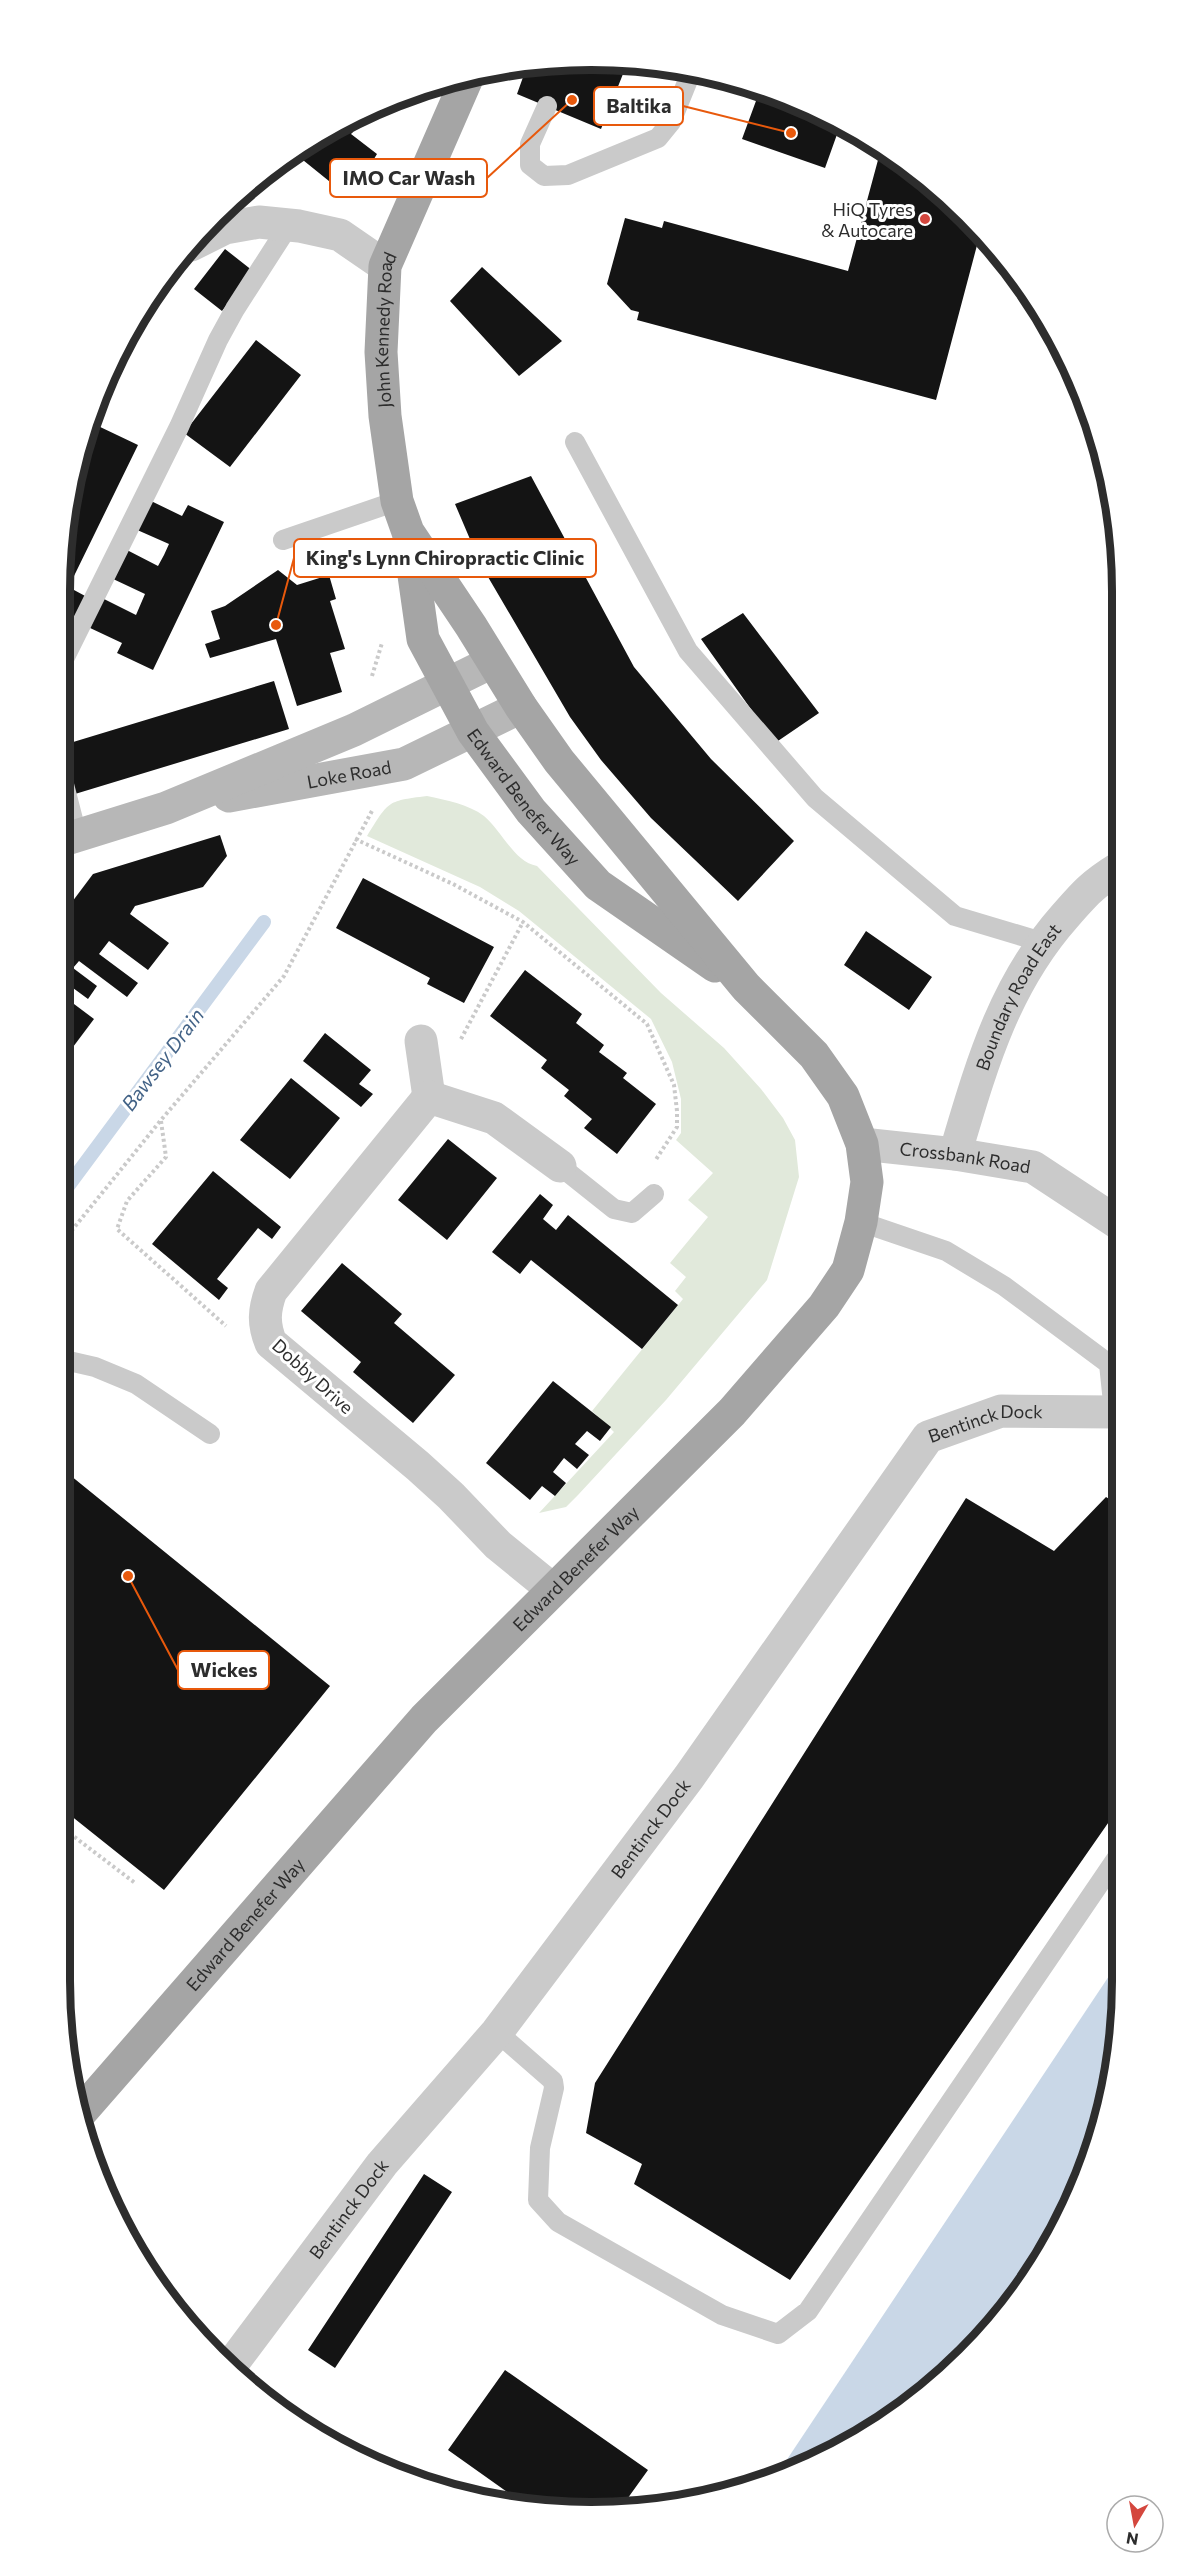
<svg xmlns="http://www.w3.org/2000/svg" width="1183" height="2572" font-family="Commissioner,sans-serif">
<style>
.green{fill:#e1e9db}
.water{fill:#c9d7e7}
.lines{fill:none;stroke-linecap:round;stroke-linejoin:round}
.stream{stroke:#c9d7e7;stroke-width:14}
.building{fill:#141414}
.path{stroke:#cacaca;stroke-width:4;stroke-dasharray:3 3;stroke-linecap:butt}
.lane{stroke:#cacaca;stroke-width:20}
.street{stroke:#cacaca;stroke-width:33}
.secondary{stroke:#b7b7b7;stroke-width:33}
.primary{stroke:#a5a5a5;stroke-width:33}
.poi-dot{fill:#d4473e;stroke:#fff;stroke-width:2}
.labels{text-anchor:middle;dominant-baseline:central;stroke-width:6;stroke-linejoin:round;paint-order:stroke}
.poi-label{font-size:18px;fill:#2d2d2d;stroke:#fff;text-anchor:end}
.street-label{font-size:18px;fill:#2d2d2d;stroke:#fff}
.water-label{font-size:20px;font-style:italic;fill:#436387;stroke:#fff}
.rim{fill:none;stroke:#2d2d2d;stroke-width:8}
.leader{fill:none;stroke:#e8590c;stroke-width:2}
.callout-dot{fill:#e8590c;stroke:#fff;stroke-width:2}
.callout{fill:#fff;stroke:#e8590c;stroke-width:2}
.callout-label{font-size:20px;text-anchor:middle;font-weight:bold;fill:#2d2d2d}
</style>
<rect width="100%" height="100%" fill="#fff"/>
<!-- green -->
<path class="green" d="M 427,796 C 446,800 468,804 484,816 C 502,831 514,862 537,866 L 661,993 L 724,1048 L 761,1089 L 783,1118 L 795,1140 L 799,1177 L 767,1280 L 666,1400 L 578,1495 L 566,1507 L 539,1513 L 614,1432 L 592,1411 L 683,1299 L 675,1291 L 686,1277 L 670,1263 L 708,1217 L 688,1200 L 713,1173 L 676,1140 L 681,1133 L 681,1099 L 672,1062 L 651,1019 L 519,911 L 480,887 L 367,836 C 389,802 385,801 427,796 Z"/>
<!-- water -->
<path class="water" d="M 1123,1955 L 1123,1981 L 1113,2084 L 1083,2184 L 991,2331 L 857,2441 L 780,2470 Z"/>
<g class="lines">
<!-- stream -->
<path class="stream" d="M 60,1197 L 264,922"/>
</g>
<!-- building -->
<path class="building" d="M 591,60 L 627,64 L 601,129 L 517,94 L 527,66 Z
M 760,90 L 795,100 L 840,126 L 825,168 L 742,139 Z
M 344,124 L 353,132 L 351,134 L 377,154 L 350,198 L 293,152 Z
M 878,160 L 915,170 L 980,234 L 936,400 L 637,320 L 639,312 L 631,310 L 607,284 L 625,218 L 662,228 L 664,221 L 848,271 Z
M 225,249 L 253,271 L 222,311 L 194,289 Z
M 482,267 L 562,341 L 519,376 L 450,301 Z
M 256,340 L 301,375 L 230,467 L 184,433 Z
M 96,425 L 138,445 L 74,576 L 62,570 L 70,488 L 78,461 Z
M 531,476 L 634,667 L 711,759 L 794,841 L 738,901 L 651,818 L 601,760 L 570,717 L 481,565 L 455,504 Z
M 149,500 L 182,516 L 188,505 L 224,522 L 153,670 L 117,653 L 122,643 L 88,627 L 102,598 L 136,615 L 145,594 L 111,578 L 125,549 L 158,566 L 164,555 L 169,544 L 135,529 Z
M 278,570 L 297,585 L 329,575 L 336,599 L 330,601 L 345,649 L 330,653 L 342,692 L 297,706 L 276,639 L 210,658 L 205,644 L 220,639 L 211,611 L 225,606 Z
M 61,583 L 87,597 L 60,649 L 60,591 Z
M 743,613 L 819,713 L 775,743 L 701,639 Z
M 274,681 L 289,729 L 75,794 L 60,746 Z
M 220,835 L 227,856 L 203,887 L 135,906 L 130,914 L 169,943 L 148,970 L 109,941 L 99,954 L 138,983 L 127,997 L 79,961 L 73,968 L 97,986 L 88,999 L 73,988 L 66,998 L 94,1019 L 73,1047 L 60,1037 L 60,918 L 93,874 Z
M 363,878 L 494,947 L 464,1003 L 427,984 L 430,978 L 336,928 Z
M 866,931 L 932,977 L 909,1010 L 844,965 Z
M 525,970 L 582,1014 L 576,1023 L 604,1045 L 599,1052 L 627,1073 L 623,1078 L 656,1104 L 617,1154 L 584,1128 L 592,1119 L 564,1096 L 569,1090 L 541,1068 L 547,1060 L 490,1016 Z
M 325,1033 L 371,1070 L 359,1084 L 373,1094 L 361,1107 L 303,1061 Z
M 291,1078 L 340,1118 L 290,1179 L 240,1140 Z
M 448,1139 L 497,1178 L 447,1240 L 398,1200 Z
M 213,1171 L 281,1227 L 272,1239 L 258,1228 L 217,1279 L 228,1288 L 219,1300 L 152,1244 Z
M 540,1194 L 553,1205 L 543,1219 L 556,1230 L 568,1215 L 678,1305 L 642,1349 L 531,1260 L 520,1274 L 492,1252 Z
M 342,1263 L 402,1314 L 394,1323 L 455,1375 L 413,1423 L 353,1372 L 361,1362 L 301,1311 Z
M 553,1381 L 611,1427 L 600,1441 L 587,1431 L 575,1444 L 589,1455 L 577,1469 L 564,1458 L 553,1472 L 566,1483 L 555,1496 L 542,1486 L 530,1500 L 486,1463 Z
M 60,1467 L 330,1686 L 164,1890 L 70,1815 L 60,1827 Z
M 1106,1497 L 1122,1507 L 1122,1803 L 790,2280 L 634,2184 L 642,2164 L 586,2133 L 595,2083 L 966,1498 L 1054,1551 Z
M 424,2174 L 452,2192 L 335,2368 L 308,2350 Z
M 505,2370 L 648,2470 L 620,2509 L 591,2512 L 527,2506 L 448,2450 Z"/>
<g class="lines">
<!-- path -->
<path class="path" d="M 372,676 L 382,643
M 355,839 L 453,884 L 523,922 L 647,1024 L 674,1085 L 677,1111 L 677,1127 L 655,1161
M 461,1039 L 523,922
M 161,1121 L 166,1157 L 127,1201 L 117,1229 L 226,1326
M 60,1245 L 161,1120 L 284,976 L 373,809
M 60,1826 L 135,1883"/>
<!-- lane -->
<path class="lane" d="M 547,106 L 530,144 L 530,165 L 544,176 L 568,175 L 658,138 L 671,122 L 692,70
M 575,442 L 688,651 L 815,798 L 955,916 L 1042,942
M 283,540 L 397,501
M 60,667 L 179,427 L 218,340 L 235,309 L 289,225
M 60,769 L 77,835
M 560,1166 L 614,1209 L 632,1213 L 654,1194
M 861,1222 L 946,1251 L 1004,1286 L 1109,1364 L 1114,1412
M 60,1359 L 95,1367 L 136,1384 L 210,1434
M 497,2032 L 553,2081 L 554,2088 L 540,2148 L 538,2200 L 558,2222 L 722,2315 L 778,2334 L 808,2311 L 1123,1849"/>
<!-- street -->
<g class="street">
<path d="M 191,245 L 225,228 L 259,222 L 299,226 L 340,235 L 385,266"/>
<path d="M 421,1041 L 429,1097"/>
<path id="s1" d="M 862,1144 L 955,1154 L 1033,1167 L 1121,1225"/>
<path id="s2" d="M 955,1154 C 981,1067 1003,986 1065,916 C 1085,893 1093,884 1119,868"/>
<path d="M 552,1589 L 498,1545 L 451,1496 L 418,1466 L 271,1343 C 263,1324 264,1310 271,1291 L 429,1097 L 494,1118 L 560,1166"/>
<path id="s3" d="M 232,2364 L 382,2164 L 497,2032 L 689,1777 L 928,1437 L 1001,1411 L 1114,1412 L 1121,1416"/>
</g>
<!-- secondary -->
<g class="secondary">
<path id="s4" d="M 229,796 L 404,764 L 521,707"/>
<path d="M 60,841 L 166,808 L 354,730 L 492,662"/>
</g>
<!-- primary -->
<g class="primary">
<path id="s5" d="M 409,540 L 423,639 L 473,732 L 531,811 L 598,885 L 715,966"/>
<path id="s6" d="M 82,2111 L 424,1719 L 732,1412 L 824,1306 L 848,1270 L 861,1222 L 867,1182 L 862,1144 L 843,1096 L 814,1055 L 746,987 L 559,761 L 521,707 L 471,626 L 408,532 L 397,501 L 385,416 L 381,352 L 385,266 L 468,76"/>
</g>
</g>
<!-- markers -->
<circle class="poi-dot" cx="925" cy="219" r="6"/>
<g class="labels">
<!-- poi labels -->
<g class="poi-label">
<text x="913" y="209">HiQ Tyres<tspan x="913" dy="21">&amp; Autocare</tspan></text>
</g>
<!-- street labels -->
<g class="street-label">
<text stroke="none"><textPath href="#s6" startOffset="2238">John Kennedy Road</textPath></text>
<text stroke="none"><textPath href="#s4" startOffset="122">Loke Road</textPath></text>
<text stroke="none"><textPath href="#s5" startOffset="288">Edward Benefer Way</textPath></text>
<text stroke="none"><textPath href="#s2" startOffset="170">Boundary Road East</textPath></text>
<text stroke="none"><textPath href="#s1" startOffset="104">Crossbank Road</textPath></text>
<text transform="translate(313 1376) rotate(42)">Dobby Drive</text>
<text stroke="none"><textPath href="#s3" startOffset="1220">Bentinck Dock</textPath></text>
<text stroke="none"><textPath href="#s6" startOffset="734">Edward Benefer Way</textPath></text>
<text stroke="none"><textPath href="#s3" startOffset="680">Bentinck Dock</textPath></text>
<text stroke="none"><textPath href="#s6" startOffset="248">Edward Benefer Way</textPath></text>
<text stroke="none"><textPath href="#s3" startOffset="194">Bentinck Dock</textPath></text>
</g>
<!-- water labels -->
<g class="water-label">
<text transform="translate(162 1059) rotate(-53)">Bawsey Drain</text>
</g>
</g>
<!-- crop -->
<path d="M0 0H1183V2572H0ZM591 70H591A521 521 0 0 1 1112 591V1981A521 521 0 0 1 591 2502H591A521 521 0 0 1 70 1981V591A521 521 0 0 1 591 70Z" fill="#fff" fill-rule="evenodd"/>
<path class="rim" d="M591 70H591A521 521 0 0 1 1112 591V1981A521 521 0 0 1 591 2502H591A521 521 0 0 1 70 1981V591A521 521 0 0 1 591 70Z"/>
<!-- callouts -->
<path class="leader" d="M791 133L683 106M572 100L487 178M276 625L294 558M128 1576L178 1670"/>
<g class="callout-dot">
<circle cx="791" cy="133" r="6"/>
<circle cx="572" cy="100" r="6"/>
<circle cx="276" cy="625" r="6"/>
<circle cx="128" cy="1576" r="6"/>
</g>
<g class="callout">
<rect x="594" y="87" width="89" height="38" rx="6"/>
<rect x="330" y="159" width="157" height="38" rx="6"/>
<rect x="294" y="539" width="302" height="38" rx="6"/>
<rect x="178" y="1651" width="91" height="38" rx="6"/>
</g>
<g class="callout-label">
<text x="639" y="113">Baltika</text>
<text x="409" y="185">IMO Car Wash</text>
<text x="445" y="565">King's Lynn Chiropractic Clinic</text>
<text x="224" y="1677">Wickes</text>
</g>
<!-- north arrow -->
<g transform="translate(1135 2524) rotate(190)"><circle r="28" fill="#ffffff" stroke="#ababab" stroke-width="1.5"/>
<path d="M0-4.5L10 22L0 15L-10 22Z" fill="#d4473e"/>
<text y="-9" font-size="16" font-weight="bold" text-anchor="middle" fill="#2d2d2d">N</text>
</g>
</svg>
